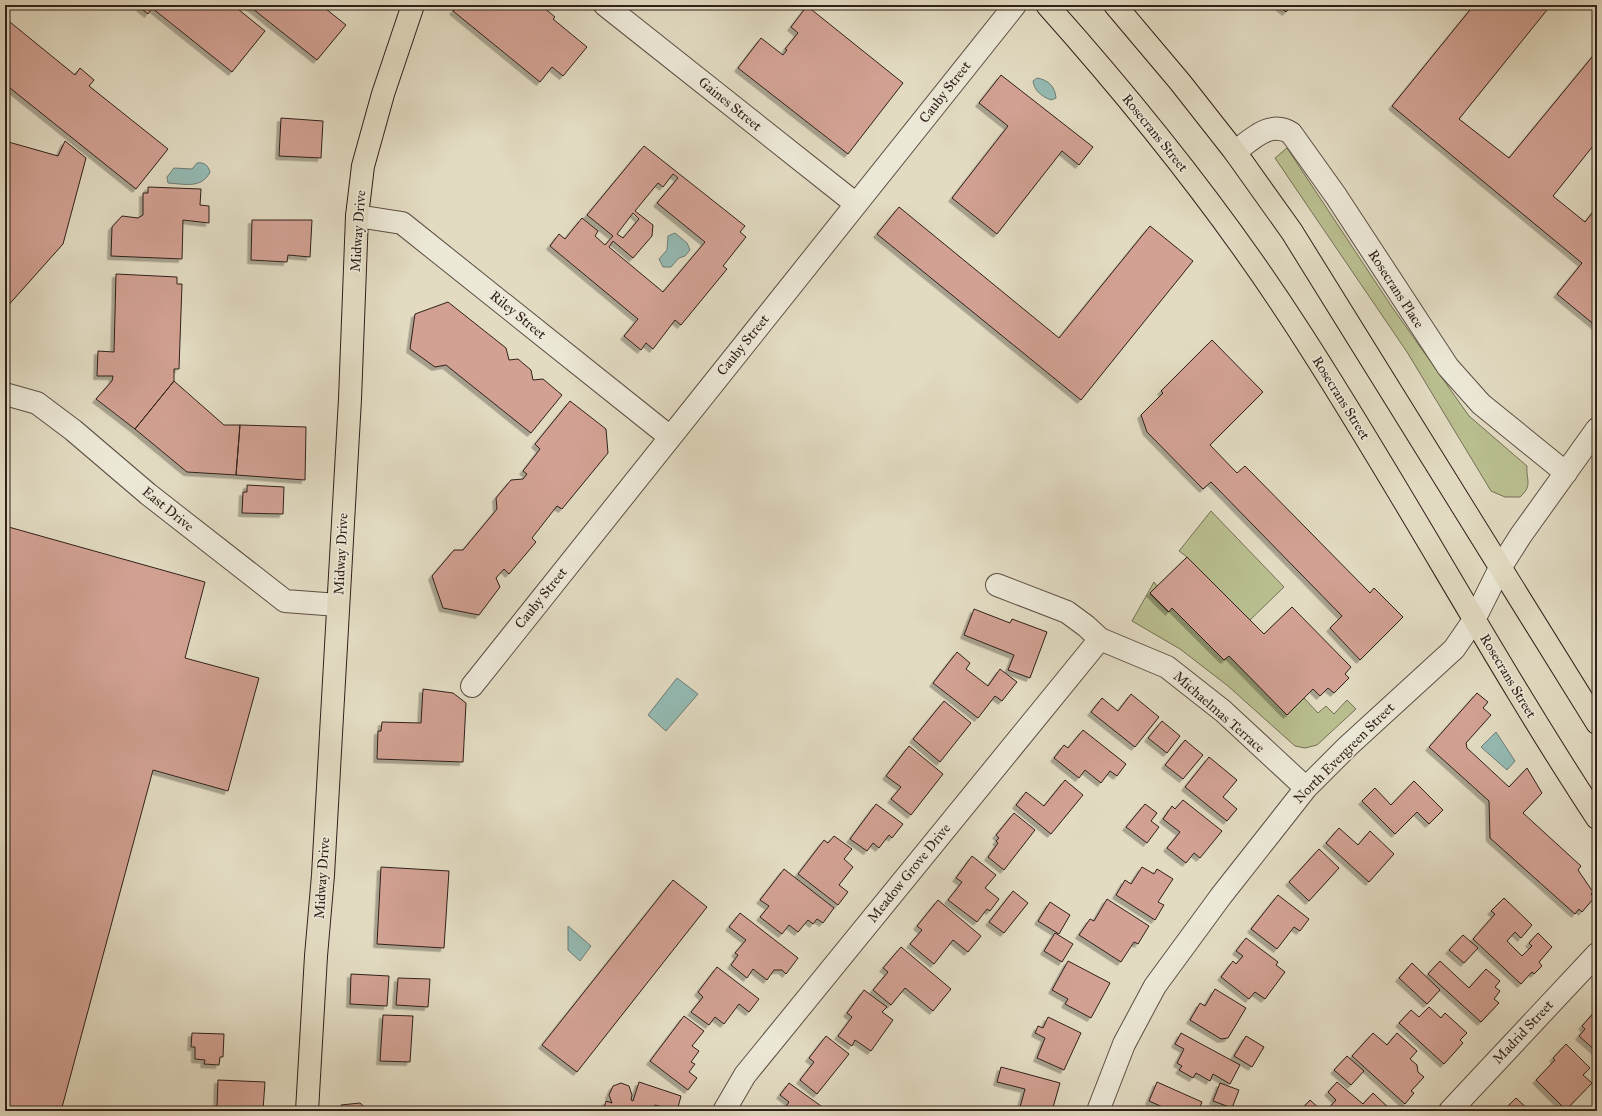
<svg xmlns="http://www.w3.org/2000/svg" width="1602" height="1116" font-family="'IM FELL Great Primer',serif">
<style>
.green{fill:#b9be8f;stroke:#746f54}
.water{fill:#95bbb4;stroke:#6d7d76}
.building{fill:#d2a193;stroke:#30201a;fill-rule:evenodd;filter:url(#shadow)}
.lines{fill:none;stroke-linecap:round;stroke-linejoin:round}
.minor-casing{stroke:#5c4f44;stroke-width:24}
.major-casing{stroke:#30201a;stroke-width:24}
.minor{stroke:#ece8d7;stroke-width:22}
.major{stroke:#e2dbc2;stroke-width:22}
.labels{text-anchor:middle;dominant-baseline:central;stroke-width:3.5;stroke-linejoin:round;paint-order:stroke}
.street-label{font-size:14px;fill:#30201a;stroke:#ece8d7}
</style>
<defs>
<filter id="shadow"><feDropShadow dx="-3.5" dy="3.5" stdDeviation="0" flood-color="#0004"/></filter>
</defs>
<rect width="100%" height="100%" fill="#e2dbc2"/>
<filter id="stains"><feTurbulence type="fractalNoise" baseFrequency=".005" numOctaves="4"/><feColorMatrix values="0 0 0 0 .2 0 0 0 0 .09 0 0 0 0 .02 0 0 0 .5 -.17"/></filter>
<radialGradient id="worn" r=".72"><stop offset=".6" stop-color="#630" stop-opacity="0"/><stop offset="1" stop-color="#630" stop-opacity=".3"/></radialGradient>
<!-- green -->
<path class="green" d="M 1287,148 L 1392,307 L 1469,416 L 1527,466 C 1526,481 1533,485 1520,497 L 1505,497 L 1491,491 L 1407,352 L 1275,158 Z
M 1211,511 L 1284,587 L 1250,620 L 1187,557 L 1179,551 Z
M 1154,582 L 1157,586 L 1150,594 L 1168,612 L 1172,608 L 1224,660 L 1229,656 L 1287,715 L 1304,698 L 1318,713 L 1326,706 L 1334,714 L 1347,700 L 1356,709 L 1317,745 L 1305,748 L 1295,746 L 1228,686 L 1180,649 L 1132,621 Z"/>
<!-- water -->
<path class="water" d="M 1037,78 C 1048,80 1055,86 1056,98 L 1051,100 C 1043,97 1034,91 1033,81 Z
M 197,163 C 204,162 208,165 210,172 C 202,189 184,184 168,183 L 167,177 L 174,168 L 192,169 Z
M 675,233 L 687,243 L 690,250 L 685,256 L 679,258 L 671,267 L 663,267 L 659,259 L 667,250 L 668,236 Z
M 677,678 L 698,694 L 666,731 L 648,715 Z
M 1496,732 L 1515,761 L 1507,770 L 1481,747 Z
M 568,926 L 591,946 L 580,961 L 568,950 Z"/>
<!-- building -->
<path class="building" d="M 137,5 L 233,5 L 265,31 L 232,72 L 152,8 L 148,14 Z
M 248,5 L 321,5 L 346,25 L 317,60 Z
M 458,5 L 541,5 L 555,17 L 553,19 L 587,47 L 563,76 L 552,67 L 540,82 L 453,11 Z
M 1277,5 L 1292,5 L 1286,12 Z
M 1474,5 L 1551,5 L 1459,119 L 1509,158 L 1597,51 L 1597,141 L 1553,196 L 1585,222 L 1597,207 L 1596,326 L 1557,294 L 1582,263 L 1392,106 Z
M 807,6 L 903,83 L 848,154 L 738,68 L 761,38 L 783,55 L 787,50 L 785,49 L 798,33 L 791,27 Z
M 5,18 L 75,75 L 80,68 L 94,80 L 89,86 L 168,149 L 136,189 L 5,84 Z
M 1001,75 L 1093,147 L 1079,165 L 1062,151 L 997,234 L 952,198 L 1008,126 L 979,103 Z
M 281,118 L 323,121 L 321,158 L 279,156 Z
M 5,141 L 58,156 L 65,141 L 86,158 L 63,244 L 5,309 Z
M 644,146 L 745,226 L 740,232 L 746,237 L 723,266 L 727,269 L 681,325 L 675,320 L 653,349 L 646,343 L 641,350 L 624,336 L 638,319 L 550,246 L 559,234 L 565,239 L 582,218 L 598,231 L 595,236 L 605,245 L 613,236 L 587,215 ZM 673,174 L 678,178 L 657,203 L 705,242 L 663,292 L 609,247 L 613,241 L 633,258 L 652,236 L 653,225 L 635,211 L 658,183 L 663,187 ZM 633,213 L 639,219 L 623,238 L 617,234 Z
M 148,187 L 201,189 L 200,205 L 209,206 L 209,223 L 183,220 L 182,259 L 111,256 L 112,227 L 122,216 L 138,218 L 143,215 L 143,193 L 148,193 Z
M 899,207 L 1059,338 L 1150,226 L 1193,261 L 1081,400 L 877,234 Z
M 252,220 L 312,220 L 310,257 L 288,255 L 287,262 L 251,260 Z
M 116,274 L 177,277 L 177,284 L 182,284 L 179,369 L 174,369 L 174,381 L 135,429 L 96,399 L 112,381 L 113,376 L 97,376 L 98,351 L 114,352 Z
M 448,302 L 506,348 L 509,360 L 518,359 L 531,370 L 533,380 L 543,379 L 562,395 L 531,433 L 446,365 L 435,367 L 410,349 L 415,314 Z
M 1212,340 L 1263,392 L 1210,445 L 1237,473 L 1245,466 L 1370,593 L 1374,588 L 1403,617 L 1360,660 L 1330,628 L 1342,616 L 1211,482 L 1203,489 L 1147,432 L 1141,415 L 1163,393 L 1161,391 Z
M 174,381 L 224,425 L 240,425 L 236,475 L 187,472 L 135,429 Z
M 570,401 L 606,429 L 608,453 L 562,509 L 557,506 L 532,538 L 536,542 L 509,574 L 504,569 L 496,578 L 500,587 L 479,615 L 443,608 L 432,576 L 454,550 L 463,550 L 497,509 L 496,498 L 511,480 L 523,479 L 527,474 L 523,471 L 540,449 L 535,444 Z
M 240,425 L 306,427 L 305,480 L 236,475 Z
M 247,485 L 284,487 L 283,514 L 242,513 L 243,492 L 247,492 Z
M 5,526 L 205,582 L 185,658 L 259,678 L 228,791 L 153,770 L 61,1111 L 5,1111 Z
M 1187,557 L 1264,634 L 1292,607 L 1351,667 L 1345,674 L 1349,678 L 1334,693 L 1328,688 L 1320,696 L 1313,689 L 1287,715 L 1229,656 L 1224,660 L 1172,608 L 1169,612 L 1150,593 Z
M 974,609 L 1010,623 L 1012,619 L 1047,632 L 1030,678 L 1008,670 L 1014,655 L 964,635 Z
M 957,652 L 970,663 L 966,669 L 988,686 L 1000,669 L 1017,682 L 1002,701 L 995,696 L 978,718 L 933,683 Z
M 423,689 L 453,693 L 466,703 L 463,762 L 377,759 L 378,731 L 381,731 L 382,722 L 421,723 Z
M 1477,693 L 1488,702 L 1483,708 L 1491,715 L 1466,743 L 1467,748 L 1509,787 L 1527,768 L 1542,793 L 1523,813 L 1581,866 L 1578,870 L 1593,892 L 1591,894 L 1594,898 L 1582,912 L 1579,909 L 1575,914 L 1490,838 L 1489,801 L 1429,747 Z
M 1131,694 L 1159,717 L 1135,747 L 1091,712 L 1102,698 L 1118,711 Z
M 944,701 L 971,723 L 940,762 L 913,739 Z
M 1162,721 L 1180,736 L 1167,753 L 1148,738 Z
M 1083,730 L 1126,764 L 1117,776 L 1110,771 L 1101,783 L 1085,770 L 1079,778 L 1054,758 L 1064,745 L 1068,748 Z
M 1185,740 L 1203,755 L 1183,779 L 1165,765 Z
M 909,746 L 943,774 L 911,815 L 891,799 L 901,787 L 886,776 Z
M 1209,757 L 1237,780 L 1223,797 L 1237,809 L 1227,821 L 1185,787 Z
M 1065,780 L 1083,795 L 1051,834 L 1016,805 L 1026,792 L 1044,806 Z
M 1414,781 L 1443,810 L 1429,824 L 1417,812 L 1395,834 L 1362,801 L 1375,788 L 1391,805 Z
M 1183,800 L 1222,831 L 1200,858 L 1194,853 L 1186,863 L 1167,848 L 1180,832 L 1163,819 L 1172,806 L 1175,809 Z
M 876,804 L 903,824 L 892,838 L 889,835 L 879,848 L 873,843 L 867,851 L 850,839 Z
M 1145,804 L 1157,813 L 1151,821 L 1159,827 L 1147,843 L 1126,827 Z
M 1014,813 L 1035,830 L 1004,870 L 988,857 L 998,843 L 996,841 L 999,838 L 996,835 Z
M 1339,828 L 1358,845 L 1370,831 L 1394,854 L 1369,882 L 1326,843 Z
M 834,836 L 852,849 L 844,859 L 853,867 L 839,885 L 848,892 L 838,905 L 798,874 L 824,840 L 828,843 Z
M 1319,849 L 1339,868 L 1309,901 L 1289,882 Z
M 972,856 L 996,875 L 985,888 L 999,899 L 990,911 L 987,909 L 977,922 L 948,900 L 962,882 L 956,878 Z
M 381,867 L 449,871 L 444,948 L 377,944 Z
M 1142,867 L 1154,874 L 1157,869 L 1173,879 L 1158,902 L 1164,905 L 1155,920 L 1116,895 L 1125,880 L 1131,884 Z
M 784,869 L 834,908 L 823,923 L 817,919 L 813,924 L 808,920 L 798,932 L 789,925 L 782,934 L 760,917 L 769,906 L 760,900 Z
M 673,880 L 707,907 L 577,1072 L 542,1045 Z
M 1013,891 L 1028,903 L 1004,933 L 989,922 Z
M 1278,895 L 1309,919 L 1300,931 L 1294,927 L 1277,949 L 1251,929 Z
M 1504,898 L 1532,925 L 1521,938 L 1515,932 L 1507,941 L 1522,956 L 1532,946 L 1529,943 L 1538,933 L 1552,947 L 1539,962 L 1542,966 L 1534,974 L 1532,972 L 1521,984 L 1473,939 L 1495,914 L 1491,911 Z
M 1107,899 L 1149,926 L 1138,944 L 1134,942 L 1121,962 L 1079,935 L 1090,919 L 1094,921 Z
M 938,900 L 981,936 L 968,952 L 953,940 L 934,964 L 910,944 L 922,930 L 917,926 Z
M 1050,902 L 1070,915 L 1059,934 L 1038,921 Z
M 740,913 L 798,958 L 786,974 L 782,970 L 774,970 L 767,980 L 753,969 L 747,978 L 731,965 L 738,955 L 735,953 L 746,940 L 729,927 Z
M 1055,933 L 1073,944 L 1062,962 L 1044,951 Z
M 1463,935 L 1478,948 L 1464,963 L 1449,950 Z
M 1246,938 L 1278,962 L 1276,965 L 1285,972 L 1265,999 L 1255,992 L 1249,999 L 1221,977 L 1233,961 L 1236,964 L 1243,956 L 1236,951 Z
M 901,947 L 951,989 L 933,1011 L 905,988 L 891,1005 L 873,990 L 888,972 L 883,968 Z
M 1068,961 L 1110,983 L 1091,1018 L 1065,1004 L 1068,999 L 1052,990 Z
M 1440,961 L 1469,988 L 1486,969 L 1500,981 L 1495,987 L 1500,991 L 1494,999 L 1499,1003 L 1481,1022 L 1428,974 Z
M 1412,963 L 1440,990 L 1427,1004 L 1399,978 Z
M 717,967 L 759,999 L 749,1012 L 739,1004 L 724,1024 L 715,1017 L 709,1025 L 691,1012 L 703,997 L 698,992 Z
M 351,974 L 389,976 L 387,1006 L 350,1004 Z
M 398,978 L 430,979 L 428,1007 L 396,1005 Z
M 1215,989 L 1246,1008 L 1228,1038 L 1221,1039 L 1190,1020 L 1200,1003 L 1205,1006 Z
M 864,990 L 887,1007 L 882,1012 L 893,1020 L 871,1051 L 855,1040 L 852,1046 L 838,1036 L 852,1017 L 847,1013 Z
M 1429,1007 L 1441,1018 L 1445,1013 L 1467,1033 L 1460,1040 L 1463,1043 L 1444,1064 L 1399,1023 L 1411,1010 L 1419,1017 Z
M 1597,1009 L 1597,1052 L 1579,1036 L 1585,1029 L 1582,1026 Z
M 383,1015 L 413,1016 L 410,1062 L 380,1061 Z
M 684,1016 L 704,1031 L 692,1046 L 699,1051 L 691,1062 L 695,1064 L 689,1072 L 697,1078 L 688,1090 L 650,1061 Z
M 1048,1017 L 1081,1033 L 1064,1070 L 1037,1058 L 1045,1038 L 1035,1033 L 1038,1026 L 1043,1028 Z
M 192,1033 L 224,1034 L 223,1057 L 220,1057 L 219,1065 L 204,1064 L 205,1060 L 195,1059 L 195,1047 L 191,1047 Z
M 1181,1033 L 1240,1065 L 1230,1084 L 1213,1074 L 1210,1081 L 1196,1073 L 1193,1078 L 1179,1070 L 1182,1066 L 1177,1063 L 1184,1049 L 1175,1044 Z
M 1373,1033 L 1387,1045 L 1397,1033 L 1417,1051 L 1410,1059 L 1417,1065 L 1418,1072 L 1424,1077 L 1411,1091 L 1414,1093 L 1405,1104 L 1352,1056 Z
M 826,1036 L 849,1054 L 817,1094 L 800,1080 L 814,1062 L 809,1058 Z
M 1246,1036 L 1264,1047 L 1252,1067 L 1234,1056 Z
M 1566,1044 L 1590,1068 L 1583,1075 L 1592,1083 L 1566,1110 L 1536,1080 L 1555,1060 L 1553,1058 Z
M 1347,1056 L 1364,1071 L 1351,1085 L 1334,1070 Z
M 1001,1067 L 1060,1083 L 1052,1111 L 1019,1111 L 1025,1089 L 997,1082 Z
M 218,1080 L 265,1082 L 263,1110 L 217,1108 Z
M 639,1082 L 681,1096 L 677,1111 L 655,1105 L 653,1111 L 603,1111 L 606,1101 L 612,1103 L 609,1095 L 613,1086 L 621,1083 L 629,1086 L 632,1095 L 631,1100 L 633,1101 Z
M 1157,1082 L 1202,1102 L 1198,1111 L 1166,1111 L 1167,1109 L 1149,1101 Z
M 1337,1082 L 1363,1104 L 1373,1093 L 1392,1111 L 1333,1111 L 1329,1108 L 1336,1100 L 1328,1092 Z
M 789,1083 L 828,1111 L 783,1111 L 789,1102 L 780,1095 Z
M 1220,1083 L 1239,1090 L 1232,1108 L 1213,1101 Z
M 1516,1098 L 1530,1111 L 1503,1111 Z
M 1310,1100 L 1322,1111 L 1300,1111 Z
M 360,1103 L 369,1111 L 343,1111 L 341,1105 Z"/>
<g class="lines">
<defs>
<path id="minor" d="M 605,5 L 856,204
M 1235,152 C 1252,139 1270,120 1291,133 L 1336,196 L 1448,367 L 1481,404 L 1566,473
M 357,216 L 402,223 L 670,437
M 5,394 L 37,403 L 73,430 L 148,494 L 285,601 L 338,605
M 997,585 L 1067,612 L 1086,626 L 1100,639 L 1167,667 L 1223,711 L 1306,788
M 472,686 L 1015,5
M 724,1111 L 745,1075 L 1100,639
M 1098,1111 L 1124,1044 L 1155,986 L 1221,896 L 1306,788 L 1348,746 L 1454,649 L 1474,620 L 1500,568 L 1521,535 L 1597,429
M 1450,1111 L 1597,954"/>
<path id="major" d="M 1047,5 C 1138,107 1224,214 1298,329 C 1402,489 1492,658 1597,818
M 1115,5 L 1180,82 L 1235,152 L 1292,232 L 1597,723
M 307,1111 L 316,956 L 323,875 L 350,399 L 357,216 L 363,166 L 383,94 L 413,5"/>
</defs>
<!-- minor casing -->
<use href="#minor" class="minor-casing"/>
<!-- major casing -->
<use href="#major" class="major-casing"/>
<!-- minor -->
<use href="#minor" class="minor"/>
<!-- major -->
<use href="#major" class="major"/>
</g>
<g class="labels">
<!-- street labels -->
<g class="street-label">
<text transform="translate(945 92) rotate(-52)">Cauby Street</text>
<text transform="translate(730 104) rotate(39)">Gaines Street</text>
<text transform="translate(1155 133) rotate(51)">Rosecrans Street</text>
<text transform="translate(358 231) rotate(-86)">Midway Drive</text>
<text transform="translate(1396 289) rotate(57)">Rosecrans Place</text>
<text transform="translate(518 315) rotate(39)">Riley Street</text>
<text transform="translate(743 345) rotate(-51)">Cauby Street</text>
<text transform="translate(1341 398) rotate(58)">Rosecrans Street</text>
<text transform="translate(168 509) rotate(39)">East Drive</text>
<text transform="translate(341 554) rotate(-87)">Midway Drive</text>
<text transform="translate(541 598) rotate(-51)">Cauby Street</text>
<text transform="translate(1508 676) rotate(59)">Rosecrans Street</text>
<text transform="translate(1219 712) rotate(41)">Michaelmas Terrace</text>
<text transform="translate(1344 753) rotate(-45)">North Evergreen Street</text>
<text transform="translate(909 873) rotate(-51)">Meadow Grove Drive</text>
<text transform="translate(322 878) rotate(-86)">Midway Drive</text>
<text transform="translate(1523 1032) rotate(-47)">Madrid Street</text>
</g>
</g>
<!-- margin -->
<rect width="1602" height="1116" fill="none" stroke="#e2dbc2" stroke-width="20"/>
<rect x="6" y="6" width="1590" height="1104" fill="none" stroke="#30201a" stroke-width="2"/>
<rect x="10" y="10" width="1582" height="1096" fill="none" stroke="#30201a"/>
<rect width="100%" height="100%" filter="url(#stains)"/>
<rect width="100%" height="100%" fill="url(#worn)"/>
</svg>
